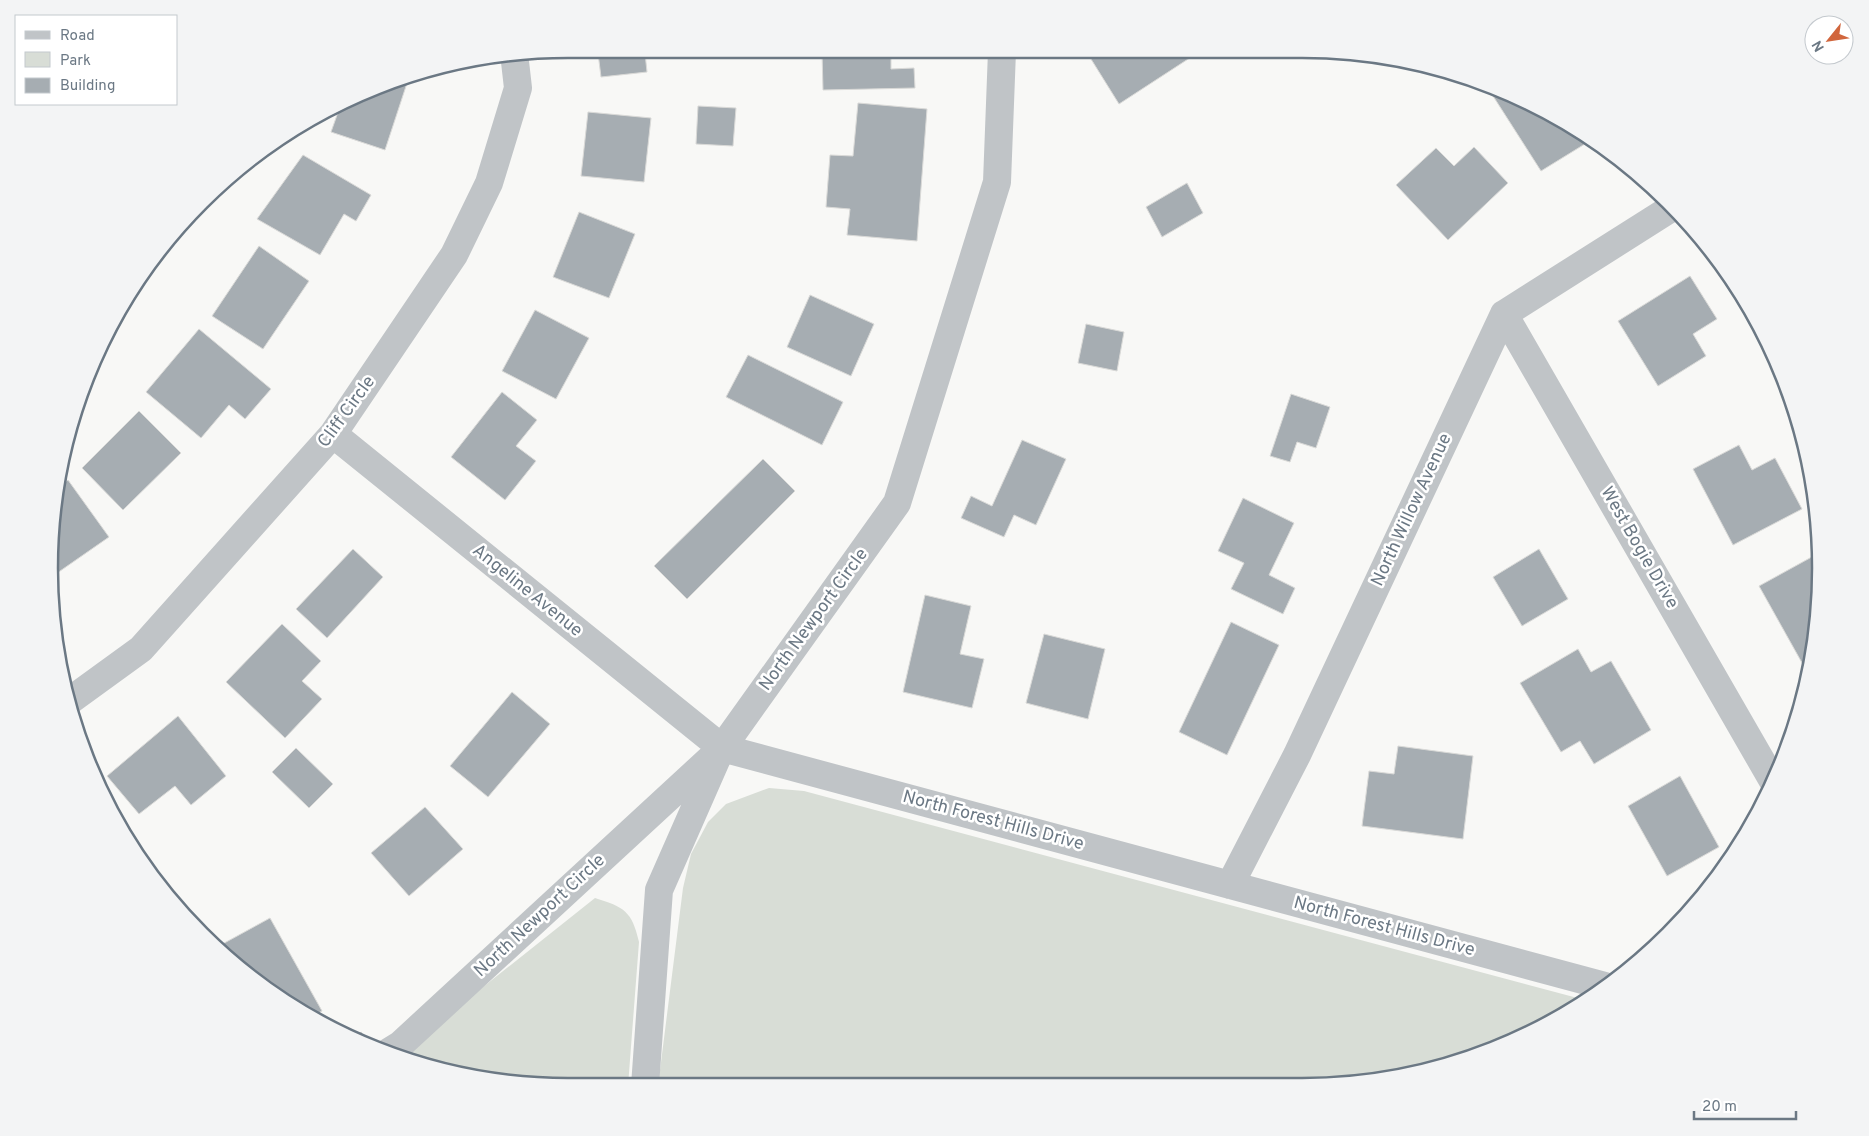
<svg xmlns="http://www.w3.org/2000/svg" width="1869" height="1136" font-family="Overpass,sans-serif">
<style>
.green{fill:#d8ddd6}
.building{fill:#a6adb2;stroke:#dadad8}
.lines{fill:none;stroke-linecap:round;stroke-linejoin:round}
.path{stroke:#babdbf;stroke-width:3;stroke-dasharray:2.5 2.5;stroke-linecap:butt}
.minor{stroke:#c0c4c7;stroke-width:28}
.labels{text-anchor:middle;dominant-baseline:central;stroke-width:5;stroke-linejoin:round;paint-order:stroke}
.street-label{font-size:18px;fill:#6b7884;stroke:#fff}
.rim{fill:none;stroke:#6b7884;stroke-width:2.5}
</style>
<rect width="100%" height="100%" fill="#f8f8f6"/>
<!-- green -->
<path class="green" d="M 769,788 L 804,791 L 1585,1000 L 1560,1018 L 1436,1069 L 1335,1086 L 658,1086 L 683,888 L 691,854 L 708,822 L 726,804 Z
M 595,898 C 624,907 632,911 639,942 L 628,1086 L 534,1086 L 401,1060 L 395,1057 Z"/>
<!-- building -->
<path class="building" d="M 1202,50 L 1119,104 L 1086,51 Z
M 822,52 L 891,52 L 891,69 L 914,68 L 915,88 L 823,90 Z
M 598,53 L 645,53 L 647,72 L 601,77 Z
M 410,74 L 385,150 L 331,132 L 342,101 L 401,76 Z
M 1486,85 L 1590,136 L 1593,139 L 1541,171 Z
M 858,103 L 927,109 L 917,241 L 847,235 L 850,209 L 826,207 L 830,155 L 853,156 Z
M 698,106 L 736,108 L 733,146 L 696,144 Z
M 588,112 L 651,118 L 644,182 L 581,176 Z
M 1474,147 L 1508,183 L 1448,240 L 1396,185 L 1436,148 L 1454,166 Z
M 303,155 L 371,195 L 356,221 L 344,214 L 320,255 L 257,219 Z
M 1187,183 L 1203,213 L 1162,237 L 1146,207 Z
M 579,212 L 635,234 L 609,298 L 553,277 Z
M 259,246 L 309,281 L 263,349 L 212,316 Z
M 1690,276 L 1717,319 L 1693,334 L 1706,356 L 1658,386 L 1618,321 Z
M 810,295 L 874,324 L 851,376 L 787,347 Z
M 535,310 L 589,338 L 556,399 L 502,371 Z
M 1086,324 L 1124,332 L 1117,371 L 1078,363 Z
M 199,329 L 271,389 L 245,419 L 229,405 L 201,438 L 146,392 Z
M 748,355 L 843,402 L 822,445 L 726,397 Z
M 502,392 L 537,420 L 516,446 L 536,461 L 505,500 L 451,457 Z
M 1291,394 L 1330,407 L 1316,448 L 1297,442 L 1290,462 L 1270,456 Z
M 139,411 L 181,453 L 123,510 L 82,468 Z
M 1022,440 L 1066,459 L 1036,525 L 1014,515 L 1004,537 L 961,518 L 971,496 L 992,506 Z
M 1739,445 L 1752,470 L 1775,458 L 1802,509 L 1733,545 L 1693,469 Z
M 763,459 L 795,491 L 687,599 L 654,566 Z
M 68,480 L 109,537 L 50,578 L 49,568 L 53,500 L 56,489 Z
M 1243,498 L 1294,523 L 1269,575 L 1295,588 L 1283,614 L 1231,589 L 1244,563 L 1218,551 Z
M 353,549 L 383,577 L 327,638 L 296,609 Z
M 1539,549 L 1568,599 L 1522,626 L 1493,577 Z
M 1819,553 L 1820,568 L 1810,667 L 1806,670 L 1759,586 Z
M 925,595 L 971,606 L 960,654 L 984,659 L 972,708 L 903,692 Z
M 1231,622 L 1279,645 L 1227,755 L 1179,732 Z
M 282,624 L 321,661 L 302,681 L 322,699 L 285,738 L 226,682 Z
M 1044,634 L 1105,649 L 1088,719 L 1026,703 Z
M 1578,649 L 1591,672 L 1611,661 L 1651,730 L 1594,764 L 1580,741 L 1561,752 L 1520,683 Z
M 512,692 L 550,724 L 488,797 L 450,766 Z
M 178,716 L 226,776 L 191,805 L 175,786 L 139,814 L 107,776 Z
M 1398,746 L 1473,756 L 1463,839 L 1362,826 L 1369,771 L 1394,774 Z
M 296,748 L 333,784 L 309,808 L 272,772 Z
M 1680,776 L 1719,847 L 1667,876 L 1628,806 Z
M 425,807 L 463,849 L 409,896 L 371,853 Z
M 270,918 L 322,1011 L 313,1016 L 279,1000 L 217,947 Z"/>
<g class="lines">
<!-- path -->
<path class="path" d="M 356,1037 L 362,1033"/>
<!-- minor -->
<path class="minor" d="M 1504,314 L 1773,781
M 333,434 L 722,748 L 1605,986
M 68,702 L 141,649 L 333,434 L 454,255 L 489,183 L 518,88 L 514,53
M 1230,885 L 1297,755 L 1504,314 L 1673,207
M 387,1053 L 400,1045 L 722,748 L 897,503 L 997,182 L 1002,51
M 645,1086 L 659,890 L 717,758"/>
</g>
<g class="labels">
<!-- street labels -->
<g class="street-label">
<text transform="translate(347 412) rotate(-54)">Cliff Circle</text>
<text transform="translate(1412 510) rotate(-65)">North Willow Avenue</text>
<text transform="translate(1639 548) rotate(60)">West Bogie Drive</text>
<text transform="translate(527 591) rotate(39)">Angeline Avenue</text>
<text transform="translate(814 620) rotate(-54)">North Newport Circle</text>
<text transform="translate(993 821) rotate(15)">North Forest Hills Drive</text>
<text transform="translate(540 916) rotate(-43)">North Newport Circle</text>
<text transform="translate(1384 927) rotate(15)">North Forest Hills Drive</text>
</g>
</g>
<!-- crop -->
<path d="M0 0H1869V1136H0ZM568 58H1302A510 510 0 0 1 1812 568V568A510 510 0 0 1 1302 1078H568A510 510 0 0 1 58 568V568A510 510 0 0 1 568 58Z" fill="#f3f4f5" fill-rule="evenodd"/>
<path class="rim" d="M568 58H1302A510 510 0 0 1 1812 568V568A510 510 0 0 1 1302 1078H568A510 510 0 0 1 58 568V568A510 510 0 0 1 568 58Z"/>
<!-- legend -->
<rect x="15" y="15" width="162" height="90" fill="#ffffff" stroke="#c4c9ce"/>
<rect x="25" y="31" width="25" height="8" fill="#c0c4c7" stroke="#c4c9ce"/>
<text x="60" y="40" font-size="15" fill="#6b7884">Road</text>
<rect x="25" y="52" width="25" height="15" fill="#d8ddd6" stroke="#c4c9ce"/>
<text x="60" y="65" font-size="15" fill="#6b7884">Park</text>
<rect x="25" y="78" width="25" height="15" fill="#a6adb2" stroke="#c4c9ce"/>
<text x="60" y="90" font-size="15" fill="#6b7884">Building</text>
<!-- north arrow -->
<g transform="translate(1829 40) rotate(240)"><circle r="24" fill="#ffffff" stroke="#c4c9ce"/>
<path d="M0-4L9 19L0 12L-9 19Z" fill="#d1663d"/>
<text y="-8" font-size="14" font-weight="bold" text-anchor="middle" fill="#6b7884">N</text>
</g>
<!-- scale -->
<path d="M1694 1111v8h102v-8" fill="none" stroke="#6b7884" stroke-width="2.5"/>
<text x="1702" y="1111" font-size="15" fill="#6b7884" stroke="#ffffff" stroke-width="4" paint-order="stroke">20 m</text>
</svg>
